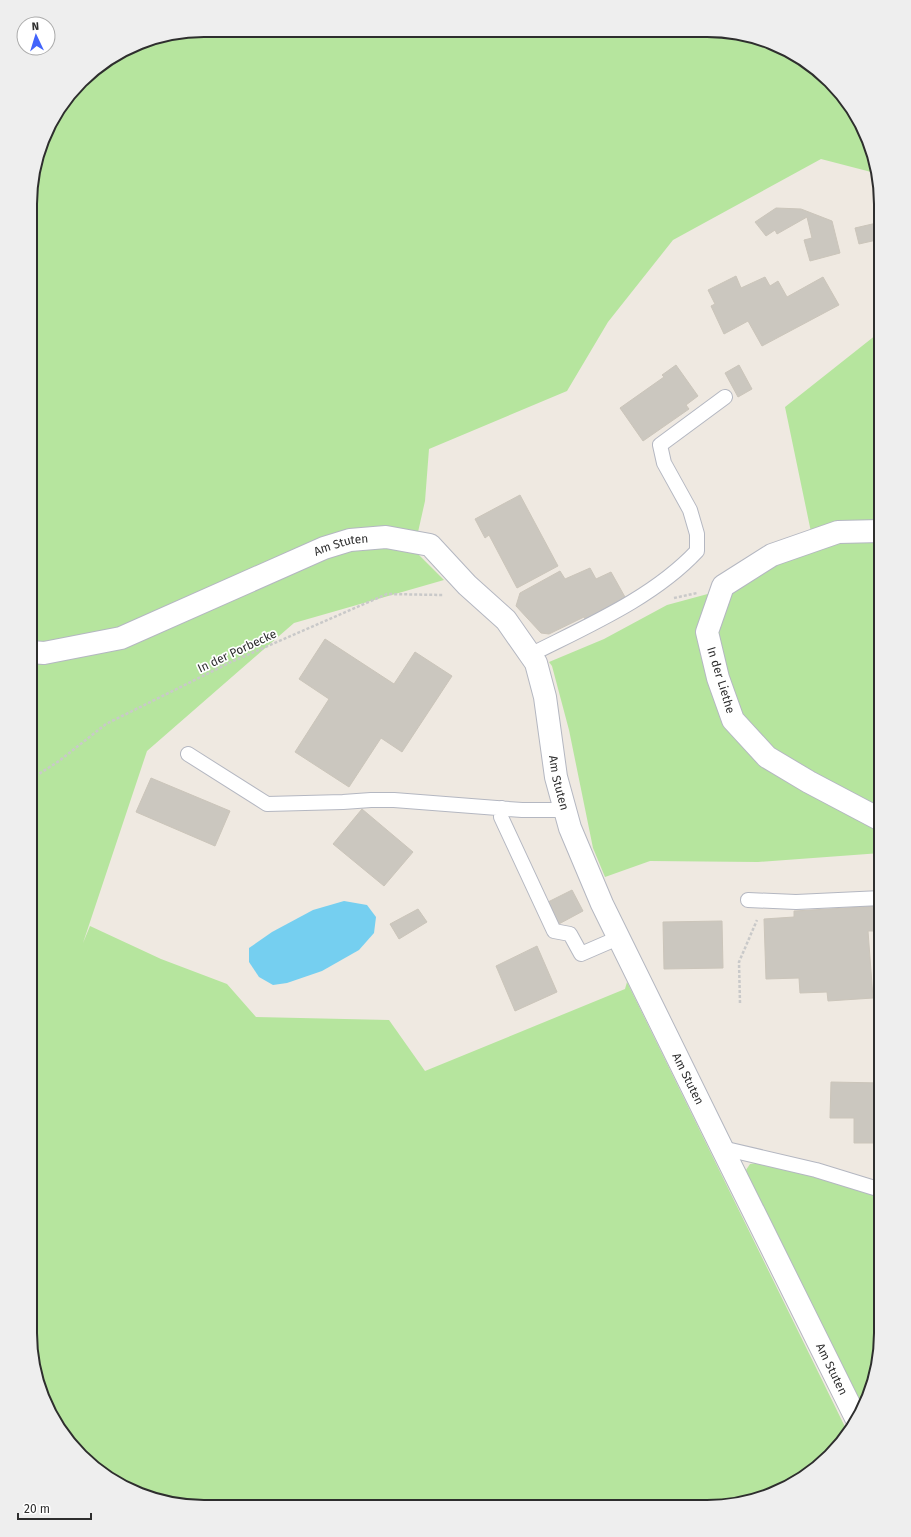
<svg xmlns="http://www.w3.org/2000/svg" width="911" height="1537" font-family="'Fira Sans',sans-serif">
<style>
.green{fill:#b6e59e}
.water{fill:#75cff0}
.building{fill:#cbc7bf;stroke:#cbc5ba}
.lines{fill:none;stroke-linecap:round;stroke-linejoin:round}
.service-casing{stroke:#b4b7c1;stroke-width:16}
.minor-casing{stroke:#b4b7c1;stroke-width:24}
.path{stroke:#c9c9c9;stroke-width:2.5;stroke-dasharray:3 2;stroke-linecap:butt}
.service{stroke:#fff;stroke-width:14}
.minor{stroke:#fff;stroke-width:22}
.labels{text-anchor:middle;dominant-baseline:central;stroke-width:3.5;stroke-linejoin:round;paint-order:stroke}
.street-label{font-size:12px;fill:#2e2e2e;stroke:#fff}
.rim{fill:none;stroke:#2e2e2e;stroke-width:2}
</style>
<rect width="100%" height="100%" fill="#efe9e1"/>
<!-- green -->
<path class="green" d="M 204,30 L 730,32 L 774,43 L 813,66 L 845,98 L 868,138 L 875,173 L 821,159 L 673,240 L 608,322 L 567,391 L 429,449 L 425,501 L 414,550 L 444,580 L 294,623 L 147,751 L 83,943 L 90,926 L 161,959 L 227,984 L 256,1017 L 389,1020 L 425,1071 L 625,989 L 627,982 L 848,1433 L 845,1439 L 813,1471 L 773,1494 L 707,1507 L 182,1506 L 137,1494 L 98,1471 L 66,1439 L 43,1399 L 30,1333 L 31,660 L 36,638 L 31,637 L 31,182 L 48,127 L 89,73 L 138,43 Z
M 881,331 L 881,526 L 811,532 L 785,407 Z
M 881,536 L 881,813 L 771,750 L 739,719 L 716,632 L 732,585 L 773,558 L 834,539 Z
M 715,592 L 726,720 L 881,827 L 881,853 L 758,862 L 650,861 L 605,877 L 593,848 L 569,730 L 552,666 L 549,662 L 604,639 L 667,605 Z
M 764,1162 L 881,1195 L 881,1344 L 872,1389 L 862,1407 L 793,1273 L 746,1170 L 750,1164 Z"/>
<!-- water -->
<path class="water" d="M 344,901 L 367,905 L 376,917 L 374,933 L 359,950 L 322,971 L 287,983 L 273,985 L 259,977 L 249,962 L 249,948 L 272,932 L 313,910 Z"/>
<!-- building -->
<path class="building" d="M 776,208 L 801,209 L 832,221 L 840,253 L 810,261 L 804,240 L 812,238 L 807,217 L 777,234 L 775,230 L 766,236 L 755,222 Z
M 881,222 L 881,239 L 859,244 L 855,228 Z
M 736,276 L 741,288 L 765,277 L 770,286 L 778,281 L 787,297 L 823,277 L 839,305 L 762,346 L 748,321 L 724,334 L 711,306 L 715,304 L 708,290 Z
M 676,365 L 698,396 L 686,405 L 689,409 L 643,441 L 620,408 L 664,377 L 662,375 Z
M 739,365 L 752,389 L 738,397 L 725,373 Z
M 520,495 L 558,566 L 517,588 L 489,535 L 485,538 L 475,519 Z
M 590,568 L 596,579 L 611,572 L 625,597 L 586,621 L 584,617 L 549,634 L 541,633 L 516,606 L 520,593 L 560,571 L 565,579 Z
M 325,639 L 394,684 L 415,652 L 452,676 L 402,752 L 381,738 L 349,787 L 295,752 L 329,699 L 299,679 Z
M 151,778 L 230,811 L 215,846 L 136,812 Z
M 362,809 L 413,852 L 384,886 L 333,844 Z
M 572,890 L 583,911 L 557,925 L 546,903 Z
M 881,906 L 881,931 L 868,931 L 873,998 L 828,1001 L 827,992 L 800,993 L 799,978 L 766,979 L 764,919 L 794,917 L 794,911 Z
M 418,909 L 427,922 L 399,939 L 390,924 Z
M 722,921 L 723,968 L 664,969 L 663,922 Z
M 537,946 L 557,992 L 515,1011 L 496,966 Z
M 831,1082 L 881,1083 L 881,1143 L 854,1143 L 854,1118 L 830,1118 Z"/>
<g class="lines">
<defs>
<path id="service" d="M 530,655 C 587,626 653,598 697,551 L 697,534 L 690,510 L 664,463 L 660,445 L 725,397
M 188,754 L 267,804 L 343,802 L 371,800 L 394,800 L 522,810 L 565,810
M 502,808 L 501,817 L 554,931 L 570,934 L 581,954 L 618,938
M 748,900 L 796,902 L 881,898
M 722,1148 L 816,1170 L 881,1190"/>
<g id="minor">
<path id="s1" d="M 31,652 L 44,653 L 121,638 L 324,548 L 350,540 L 386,537 L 430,545 L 467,585 L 506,620 L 536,663 L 545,697 L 556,777 L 570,828 L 602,904 L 722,1148 L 856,1418"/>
<path d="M 881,820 L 809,782 L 767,757 L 733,720 L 718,678 L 707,632 L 723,586 L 772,555 L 838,532 L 881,531"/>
</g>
</defs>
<!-- service casing -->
<use href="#service" class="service-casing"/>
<!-- minor casing -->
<use href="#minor" class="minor-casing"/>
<!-- path -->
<path class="path" d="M 674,598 L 697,593
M 31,779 L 59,761 L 106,724 L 231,662 L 387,594 L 443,595
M 740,1003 L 739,962 L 757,920"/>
<!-- service -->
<use href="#service" class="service"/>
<!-- minor -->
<use href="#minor" class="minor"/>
</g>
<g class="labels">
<!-- street labels -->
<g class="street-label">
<text stroke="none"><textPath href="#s1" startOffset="331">Am Stuten</textPath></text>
<text transform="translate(237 651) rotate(-25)">In der Porbecke</text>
<text transform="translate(721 680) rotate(73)">In der Liethe</text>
<text stroke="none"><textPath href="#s1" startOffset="703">Am Stuten</textPath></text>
<text stroke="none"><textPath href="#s1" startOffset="1027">Am Stuten</textPath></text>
<text stroke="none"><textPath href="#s1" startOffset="1351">Am Stuten</textPath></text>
</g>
</g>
<!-- crop -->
<path d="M0 0H911V1537H0ZM204 37H707A167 167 0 0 1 874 204V1333A167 167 0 0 1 707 1500H204A167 167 0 0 1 37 1333V204A167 167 0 0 1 204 37Z" fill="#eee" fill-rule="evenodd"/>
<path class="rim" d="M204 37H707A167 167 0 0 1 874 204V1333A167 167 0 0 1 707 1500H204A167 167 0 0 1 37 1333V204A167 167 0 0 1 204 37Z"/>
<!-- north arrow -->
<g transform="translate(36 36) rotate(356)"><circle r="19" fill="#ffffff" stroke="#ababab"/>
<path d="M0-3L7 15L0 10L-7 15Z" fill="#4264fb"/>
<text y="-6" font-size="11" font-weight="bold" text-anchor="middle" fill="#2e2e2e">N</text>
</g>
<!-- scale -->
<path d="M18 1513v6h73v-6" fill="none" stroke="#2e2e2e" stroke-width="2"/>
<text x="24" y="1513" font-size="12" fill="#2e2e2e" stroke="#ffffff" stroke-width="3" paint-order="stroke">20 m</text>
</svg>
